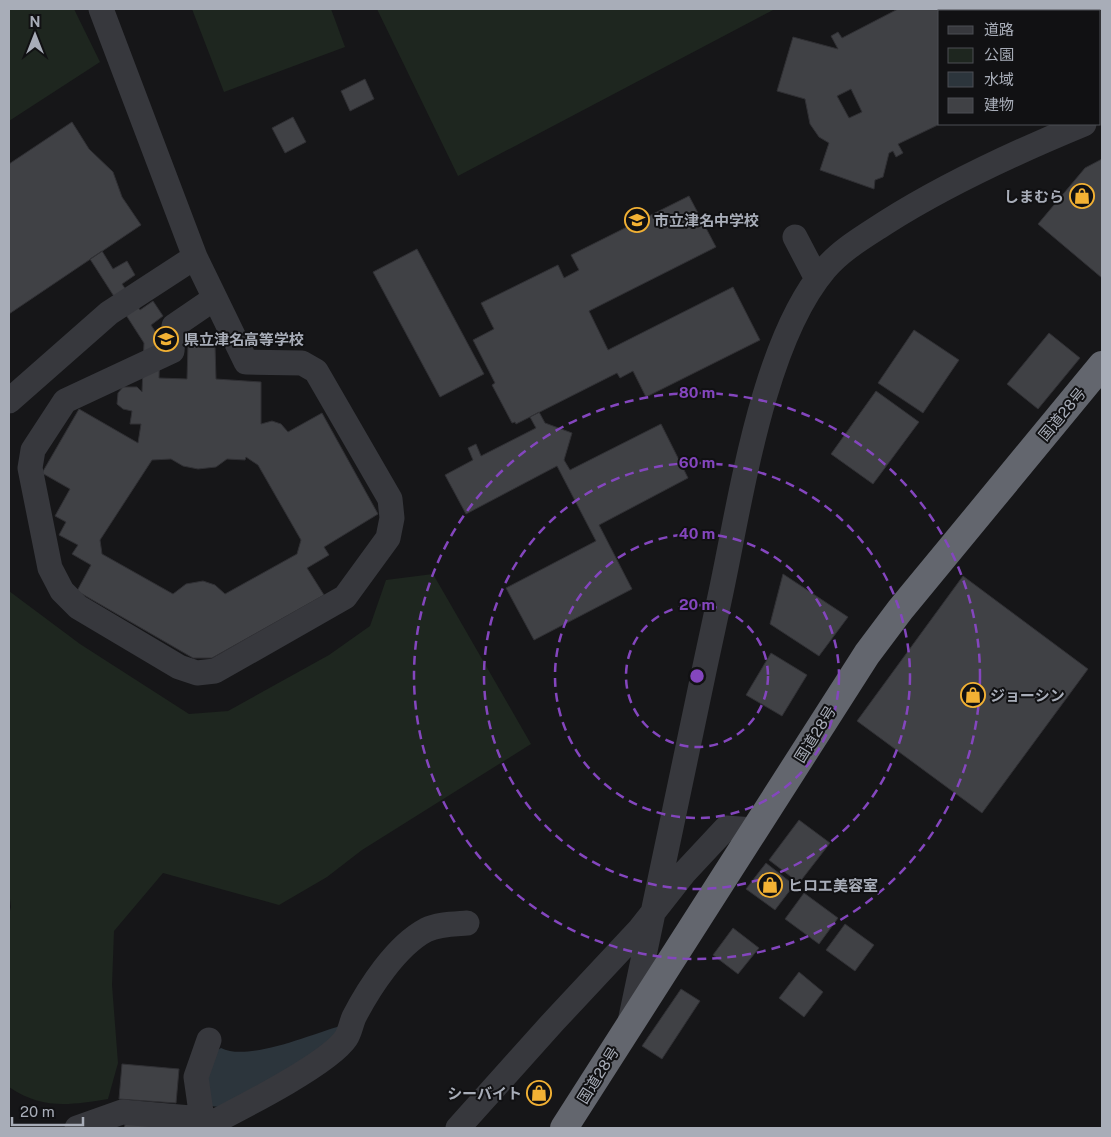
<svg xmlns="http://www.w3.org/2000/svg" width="1111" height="1137" font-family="'Public Sans','Noto Sans JP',sans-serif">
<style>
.green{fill:#1e261f}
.water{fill:#2c353c}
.building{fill:#404145;stroke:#303034;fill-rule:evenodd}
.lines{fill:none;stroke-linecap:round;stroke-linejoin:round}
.minor{stroke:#37383d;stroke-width:25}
.highway{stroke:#63666e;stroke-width:28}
.ring{fill:none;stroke:#8446be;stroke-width:2.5;stroke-dasharray:9 6}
.labels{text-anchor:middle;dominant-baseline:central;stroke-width:4;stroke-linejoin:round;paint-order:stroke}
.poi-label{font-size:15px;font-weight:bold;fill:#a8adb8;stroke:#111113;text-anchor:start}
.street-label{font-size:15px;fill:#a8adb8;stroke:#111113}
.centre{fill:#8446be;stroke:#111113;stroke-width:2.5}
.ring-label{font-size:15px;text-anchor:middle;font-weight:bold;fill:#8446be;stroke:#111113;stroke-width:4;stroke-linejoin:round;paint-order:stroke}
</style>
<rect width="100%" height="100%" fill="#161618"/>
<!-- green -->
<path class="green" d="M 9,9 L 74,9 L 100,62 L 9,121 Z
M 192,9 L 331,9 L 345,47 L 224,92 Z
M 377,9 L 775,9 L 458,176 Z
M 433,574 L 531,744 L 362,850 L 327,877 L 279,905 L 163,873 L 114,931 L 112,985 L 118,1063 L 108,1099 C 70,1105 43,1110 9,1087 L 9,914 L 11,907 L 9,891 L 9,591 L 80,644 L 189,714 L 228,711 L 329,655 L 370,626 L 386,580 Z"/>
<!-- water -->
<path class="water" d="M 340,1026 L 340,1033 L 301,1064 L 220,1107 L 210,1106 C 209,1089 202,1057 221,1048 C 248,1062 312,1034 340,1026 Z"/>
<!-- building -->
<path class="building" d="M 898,9 L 997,9 L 999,11 L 940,11 L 940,124 L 898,144 L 903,153 L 896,157 L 893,151 L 889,153 L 883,177 L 875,180 L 874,189 L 820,170 L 829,143 L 819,137 L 810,124 L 805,99 L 777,91 L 793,37 L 838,49 L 831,36 L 838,32 L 842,38 ZM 851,89 L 862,112 L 849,118 L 837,96 Z
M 365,79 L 374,99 L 350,111 L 341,91 Z
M 293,117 L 306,142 L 285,153 L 272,128 Z
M 72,122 L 89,149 L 113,172 L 122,197 L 141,225 L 9,314 L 9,164 Z
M 1102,159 L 1102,278 L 1038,224 L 1085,168 Z
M 689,196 L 716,247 L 589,311 L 608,350 L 733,287 L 760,340 L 646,397 L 633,371 L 620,378 L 617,373 L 516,424 L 515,422 L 512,423 L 492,385 L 495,383 L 473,340 L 494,329 L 481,303 L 558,265 L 564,278 L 579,270 L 571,255 Z
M 417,249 L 484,374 L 440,397 L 373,272 Z
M 102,251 L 113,269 L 127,261 L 135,275 L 122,284 L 140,310 L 153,301 L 163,316 L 151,325 L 160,339 L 159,378 L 187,379 L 188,345 L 202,338 L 215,346 L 216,379 L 261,382 L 261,424 L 272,421 L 281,424 L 288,432 L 322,413 L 378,514 L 324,547 L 329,555 L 307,568 L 324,595 L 212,658 L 193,658 L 77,591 L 91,565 L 72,554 L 78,545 L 59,535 L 66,522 L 55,516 L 70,489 L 42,473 L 79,409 L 138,443 L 141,424 L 130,424 L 132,411 L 123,409 L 117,404 L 118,393 L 123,387 L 137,387 L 142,392 L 144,343 L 90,259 ZM 246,457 L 258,465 L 301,540 L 297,554 L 225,594 L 215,585 L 203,581 L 186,584 L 173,594 L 102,554 L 100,540 L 152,460 L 171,459 L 183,466 L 198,469 L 216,467 L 227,459 L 245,460 Z
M 914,330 L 959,360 L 923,413 L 878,383 Z
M 1049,333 L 1080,358 L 1038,409 L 1007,384 Z
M 876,391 L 919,422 L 873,484 L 831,454 Z
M 539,412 L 545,423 L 572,433 L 564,460 L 570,470 L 661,424 L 688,478 L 599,525 L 632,589 L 534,640 L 506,588 L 596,541 L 557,466 L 466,514 L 445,475 L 473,460 L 468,448 L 476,444 L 481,456 L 536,428 L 530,417 Z
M 783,574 L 848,617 L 819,656 L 770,624 Z
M 963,576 L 1088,669 L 982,813 L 857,721 Z
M 771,653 L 807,675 L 782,716 L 746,695 Z
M 799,820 L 830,843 L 799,883 L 769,860 Z
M 766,863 L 794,885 L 775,910 L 746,889 Z
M 804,893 L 838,918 L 819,944 L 785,919 Z
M 845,924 L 874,945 L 855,971 L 826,950 Z
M 733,928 L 759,948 L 738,974 L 713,955 Z
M 799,972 L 823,992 L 804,1017 L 779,998 Z
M 681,989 L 700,1001 L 662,1059 L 642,1046 Z
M 122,1064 L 179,1069 L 176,1103 L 119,1099 Z
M 126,1122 L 155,1124 L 154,1128 L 124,1128 Z"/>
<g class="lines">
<!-- minor -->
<path class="minor" d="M 101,9 L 195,257 L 246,362 L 302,363 L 316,371 L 390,499 L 392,518 L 388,538 L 345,597 L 215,671 L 197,673 L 179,667 L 78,607 L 62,591 L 50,568 L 30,468 L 33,450 L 65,401 L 172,351 L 174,326 L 215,298
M 795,237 L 817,279
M 9,401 L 109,313 L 195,257
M 630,1022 C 660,878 690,735 721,592 C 741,498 763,342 825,269 C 841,250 865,236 885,223 C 948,183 1016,152 1084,124
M 202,1119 L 196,1077 L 209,1040
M 77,1128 L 122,1112 L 202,1119 L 208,1125
M 209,1128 L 208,1125 C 239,1109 329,1064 346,1038 C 350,1032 351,1024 354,1017 C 369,988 396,946 426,930 C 438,924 454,924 467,923
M 458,1128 L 554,1021 L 640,929 L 684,873 L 726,828 L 754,830"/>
<!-- highway -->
<path class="highway" d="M 564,1128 L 867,654 L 900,610 L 1102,365"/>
</g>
<!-- distance rings -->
<g class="ring">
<circle cx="697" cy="676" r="71"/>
<circle cx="697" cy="676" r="142"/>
<circle cx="697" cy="676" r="213"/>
<circle cx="697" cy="676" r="283"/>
</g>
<!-- icons -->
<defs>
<symbol id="shop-ring" viewBox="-11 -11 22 22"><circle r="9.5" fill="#111113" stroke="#f2b134" stroke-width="1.5"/><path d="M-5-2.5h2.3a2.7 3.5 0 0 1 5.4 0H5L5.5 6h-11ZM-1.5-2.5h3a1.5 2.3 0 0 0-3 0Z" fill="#f2b134"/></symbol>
<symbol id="school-ring" viewBox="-11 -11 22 22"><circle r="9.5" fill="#111113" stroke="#f2b134" stroke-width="1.5"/><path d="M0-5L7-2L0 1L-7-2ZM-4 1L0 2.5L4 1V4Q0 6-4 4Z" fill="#f2b134"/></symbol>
</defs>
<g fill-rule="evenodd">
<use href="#shop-ring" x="1068" y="182" width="28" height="28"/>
<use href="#school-ring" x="623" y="206" width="28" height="28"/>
<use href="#school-ring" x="152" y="325" width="28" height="28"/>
<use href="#shop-ring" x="959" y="681" width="28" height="28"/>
<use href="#shop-ring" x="756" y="871" width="28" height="28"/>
<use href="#shop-ring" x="525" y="1079" width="28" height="28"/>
</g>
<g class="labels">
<!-- poi labels -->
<g class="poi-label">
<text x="1064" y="196" text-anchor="end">しまむら</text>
<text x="654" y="220">市立津名中学校</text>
<text x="184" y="339">県立津名高等学校</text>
<text x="990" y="695">ジョーシン</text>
<text x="788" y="885">ヒロエ美容室</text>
<text x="522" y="1093" text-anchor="end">シーバイト</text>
</g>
<!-- street labels -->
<g class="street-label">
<text transform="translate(1062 414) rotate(-50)">国道28号</text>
<text transform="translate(815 734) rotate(-58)">国道28号</text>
<text transform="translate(598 1075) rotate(-58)">国道28号</text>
</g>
</g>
<circle cx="697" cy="676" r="8" class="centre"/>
<g class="ring-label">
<text x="697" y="398">80 m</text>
<text x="697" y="468">60 m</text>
<text x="697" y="539">40 m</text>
<text x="697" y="610">20 m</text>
</g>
<!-- border -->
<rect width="1111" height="1137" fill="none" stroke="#a8adb8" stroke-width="20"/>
<!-- legend -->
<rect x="938" y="10" width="162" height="115" fill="#111113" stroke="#4d4f55"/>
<rect x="948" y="26" width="25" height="8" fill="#37383d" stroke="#4d4f55"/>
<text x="984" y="35" font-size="15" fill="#a8adb8">道路</text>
<rect x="948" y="48" width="25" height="15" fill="#1e261f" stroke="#4d4f55"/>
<text x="984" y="60" font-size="15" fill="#a8adb8">公園</text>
<rect x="948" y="72" width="25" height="15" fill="#2c353c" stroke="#4d4f55"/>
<text x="984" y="85" font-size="15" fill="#a8adb8">水域</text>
<rect x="948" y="98" width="25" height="15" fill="#404145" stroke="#4d4f55"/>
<text x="984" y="110" font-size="15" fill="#a8adb8">建物</text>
<!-- north arrow -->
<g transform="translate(35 35)" stroke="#111113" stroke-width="4" paint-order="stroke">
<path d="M0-4L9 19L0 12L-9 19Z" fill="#a8adb8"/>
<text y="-8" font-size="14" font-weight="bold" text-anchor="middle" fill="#a8adb8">N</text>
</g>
<!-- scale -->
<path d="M12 1117v8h71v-8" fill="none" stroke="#a8adb8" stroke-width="2.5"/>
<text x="20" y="1117" font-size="15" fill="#a8adb8" stroke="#111113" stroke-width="4" paint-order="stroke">20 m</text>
</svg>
